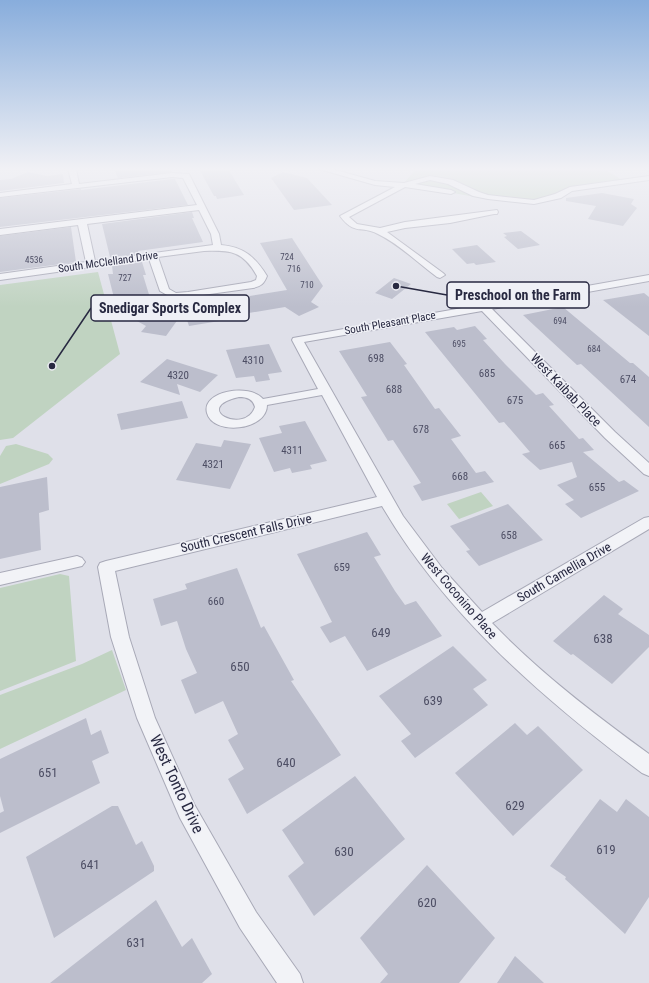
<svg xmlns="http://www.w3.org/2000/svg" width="649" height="983" font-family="'Roboto Condensed',sans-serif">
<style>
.green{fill:#c0d3c1}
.building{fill:#bcbecc}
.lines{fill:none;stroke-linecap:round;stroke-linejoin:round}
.service-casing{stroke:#a8a9b7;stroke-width:2}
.minor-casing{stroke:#a8a9b7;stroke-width:2}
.service{fill:#f2f3f7;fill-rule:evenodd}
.minor{fill:#f2f3f7;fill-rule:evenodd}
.labels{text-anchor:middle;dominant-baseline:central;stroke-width:3;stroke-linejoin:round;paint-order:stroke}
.far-number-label{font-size:9px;fill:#4d4e64}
.far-street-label{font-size:11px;fill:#282941;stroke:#eff0f6}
.number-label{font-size:11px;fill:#4d4e64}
.street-label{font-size:13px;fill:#282941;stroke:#eff0f6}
.near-number-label{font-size:13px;fill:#4d4e64}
.near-street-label{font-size:16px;fill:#282941;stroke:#eff0f6}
.leader{fill:none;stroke:#282941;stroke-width:1.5}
.callout-dot{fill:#282941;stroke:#eff0f6;stroke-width:1.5}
.callout{fill:#eff0f6;stroke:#282941;stroke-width:1.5}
.callout-label{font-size:14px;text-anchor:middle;font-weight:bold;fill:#282941}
</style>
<rect width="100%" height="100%" fill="#dfe0e9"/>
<!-- green -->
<path class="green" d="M 416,169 L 604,169 L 624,181 L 570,189 L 534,202 L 492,200 L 403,184 Z
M 98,272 L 120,354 L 13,438 L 0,440 L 0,285 Z
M 16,444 L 48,454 L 53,459 L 49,464 L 0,484 L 0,456 L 6,446 Z
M 481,492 L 493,506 L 459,519 L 447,504 Z
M 60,574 L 69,576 L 76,661 L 0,691 L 0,588 Z
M 112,650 L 126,690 L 0,749 L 0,695 L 82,664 Z"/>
<!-- building -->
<path class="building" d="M 114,169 L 170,169 L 172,172 L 118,178 Z
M 199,169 L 228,169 L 244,195 L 217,199 L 216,196 L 214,196 Z
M 28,172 L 47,176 L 63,174 L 64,183 L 0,191 L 0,180 L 11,179 Z
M 283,172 L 307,178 L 332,205 L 294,210 L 271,178 Z
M 172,179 L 175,179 L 188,205 L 0,227 L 0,198 L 81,189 L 81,190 Z
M 602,193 L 634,199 L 631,204 L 637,208 L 623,226 L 588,219 L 596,206 L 566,201 L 566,198 Z
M 192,212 L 194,218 L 192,218 L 203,242 L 138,251 L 139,254 L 110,257 L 102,224 Z
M 71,227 L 76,262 L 0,272 L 0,236 Z
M 521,231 L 540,245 L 518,249 L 504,237 L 507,236 L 503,233 Z
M 292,238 L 323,286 L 311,302 L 319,307 L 299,316 L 285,307 L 243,314 L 244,317 L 189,326 L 184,311 L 166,336 L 141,332 L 146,326 L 117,310 L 108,274 L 113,274 L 112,266 L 142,262 L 146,275 L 143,275 L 151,301 L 167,309 L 287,290 L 260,243 Z
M 477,245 L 496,262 L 476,265 L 474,263 L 467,264 L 452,249 Z
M 394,278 L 411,284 L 392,299 L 375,293 Z
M 644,293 L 649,297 L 649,336 L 603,300 Z
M 563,307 L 630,363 L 633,363 L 649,377 L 649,427 L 581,364 L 577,365 L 523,315 Z
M 475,326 L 487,339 L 483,340 L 505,364 L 536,395 L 543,393 L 554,405 L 549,406 L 579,439 L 583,438 L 594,450 L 583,452 L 619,482 L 624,480 L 639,491 L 581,518 L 565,504 L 574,500 L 557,485 L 577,477 L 572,462 L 540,470 L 522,454 L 530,452 L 504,422 L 499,423 L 425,332 L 454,327 L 457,330 Z
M 390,342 L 407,364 L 404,365 L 435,409 L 439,408 L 461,436 L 451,439 L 476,473 L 485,471 L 494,482 L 422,501 L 413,486 L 421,483 L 393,440 L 388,441 L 361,397 L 367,396 L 339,351 Z
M 269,344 L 282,372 L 268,374 L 270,380 L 256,382 L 254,376 L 236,378 L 226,350 Z
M 167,359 L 218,375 L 200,392 L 177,384 L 180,395 L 140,382 Z
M 182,401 L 188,418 L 121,430 L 117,414 Z
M 305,421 L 327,461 L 310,465 L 312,469 L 292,473 L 290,468 L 274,472 L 259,438 L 282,433 L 279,426 Z
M 224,440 L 251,444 L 230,489 L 176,480 L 196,443 L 221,447 Z
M 47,477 L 49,510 L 39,513 L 41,550 L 0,559 L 0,487 Z
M 508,504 L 543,540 L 479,566 L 466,551 L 470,550 L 450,526 Z
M 367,532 L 381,555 L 374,557 L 395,591 L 405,605 L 416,601 L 442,636 L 367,671 L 345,636 L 330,643 L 320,627 L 332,622 L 297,554 Z
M 237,568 L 261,628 L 264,626 L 294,680 L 291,681 L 341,755 L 247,814 L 228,779 L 244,769 L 228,740 L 238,734 L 223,701 L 195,714 L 181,680 L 197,673 L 186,649 L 177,621 L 161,626 L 153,599 L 187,589 L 185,584 Z
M 604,595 L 623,609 L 618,614 L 649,635 L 649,647 L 612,684 L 573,654 L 571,655 L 553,641 Z
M 453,646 L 487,680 L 473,689 L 488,705 L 415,758 L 401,741 L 411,734 L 379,696 Z
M 86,718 L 91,735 L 101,730 L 109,753 L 92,761 L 100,783 L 0,833 L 0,813 L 4,811 L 0,796 L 0,759 Z
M 515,723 L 527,735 L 538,726 L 583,770 L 513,836 L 455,773 Z
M 355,776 L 405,839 L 314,916 L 288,876 L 304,863 L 282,830 Z
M 600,799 L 617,812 L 626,799 L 649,817 L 649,897 L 625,934 L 565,879 L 566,877 L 550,866 Z
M 112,806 L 118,806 L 136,845 L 142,841 L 154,866 L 154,871 L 54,938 L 26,857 Z
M 427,865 L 495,938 L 459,983 L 380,983 L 388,974 L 360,938 Z
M 156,900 L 182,947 L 192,938 L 212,974 L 202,983 L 50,983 Z
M 515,956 L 544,983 L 497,983 Z"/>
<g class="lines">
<defs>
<path id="service" d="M 646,169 L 649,169 L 649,171 Z"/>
<path id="minor" d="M 68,169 L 76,169 L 79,184 L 172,173 L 189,174 L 219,234 L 221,245 C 244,247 255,257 267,276 C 264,284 261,286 253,288 L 174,299 L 160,291 L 149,259 L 0,280 L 0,274 L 86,262 L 78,225 L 0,235 L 0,229 L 197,205 L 183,178 L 172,177 L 0,197 L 0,193 L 72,184 ZM 199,210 L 211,234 L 213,245 L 95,261 L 87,224 ZM 204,251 C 231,250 243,251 257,276 L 256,280 L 251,282 L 188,292 L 176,293 L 169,289 L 158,257 Z
M 319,169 L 332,169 L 375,181 L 404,183 L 430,176 L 453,180 L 479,192 L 488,195 L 534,200 L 555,194 L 570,187 L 649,176 L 649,180 L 572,191 L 561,198 L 534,204 L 488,199 L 473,196 L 448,184 L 430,180 L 415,184 L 451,190 L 455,192 L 451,194 L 405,187 L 349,217 L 357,224 L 380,228 L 405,222 L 497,210 L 498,212 L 497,214 L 494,214 L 450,223 L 405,228 L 387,232 L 443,273 L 445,275 L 440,278 L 437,277 C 418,263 399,244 378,234 C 361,225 355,236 340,216 L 395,187 L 375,185 Z
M 649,275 L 649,281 L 492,309 L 615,432 L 649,463 L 649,476 L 644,474 L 605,438 L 482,311 L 304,342 L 403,516 L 442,568 L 482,612 L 644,518 L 649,517 L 649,529 L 492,623 C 539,672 594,714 649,754 L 649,776 L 642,773 C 542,698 446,615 382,506 L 115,571 L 129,637 L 155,718 L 194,804 L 256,912 L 300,974 L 303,983 L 277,983 L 240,928 L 180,818 L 137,718 L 111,637 L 98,567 L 100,563 L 106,561 L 377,497 L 322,395 L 267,405 C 267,431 213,436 207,413 C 201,391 250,383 263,399 L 318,389 L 292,340 L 293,338 ZM 239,397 C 247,397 253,399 255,407 C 245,436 190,408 239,397 Z
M 77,556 L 82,558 L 85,562 L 82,566 L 0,585 L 0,573 Z"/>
</defs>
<!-- service casing -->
<use href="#service" class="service-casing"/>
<!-- minor casing -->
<use href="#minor" class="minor-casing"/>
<!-- service -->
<use href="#service" class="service"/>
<!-- minor -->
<use href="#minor" class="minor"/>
</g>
<!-- sky -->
<linearGradient id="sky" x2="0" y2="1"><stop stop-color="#88addc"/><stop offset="0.55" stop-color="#f1f1f5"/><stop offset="1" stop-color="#f1f1f5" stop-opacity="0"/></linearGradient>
<rect width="649" height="307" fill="url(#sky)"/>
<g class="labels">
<!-- far-number labels -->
<g class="far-number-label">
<text x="287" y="257">724</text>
<text x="34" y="260">4536</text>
<text x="294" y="269">716</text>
<text x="125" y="278">727</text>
<text x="307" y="285">710</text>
<text x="560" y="321">694</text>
<text x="459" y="344">695</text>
<text x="594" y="349">684</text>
</g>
<!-- far-street labels -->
<g class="far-street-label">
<text transform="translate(108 262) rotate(-8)">South McClelland Drive</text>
<text transform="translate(390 323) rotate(-10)">South Pleasant Place</text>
</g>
<!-- number labels -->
<g class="number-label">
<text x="376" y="358">698</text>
<text x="253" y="360">4310</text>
<text x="487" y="373">685</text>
<text x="178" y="375">4320</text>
<text x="628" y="379">674</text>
<text x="394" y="389">688</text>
<text x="515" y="400">675</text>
<text x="421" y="429">678</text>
<text x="557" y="445">665</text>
<text x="292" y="450">4311</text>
<text x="213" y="464">4321</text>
<text x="460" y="476">668</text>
<text x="597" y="487">655</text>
<text x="509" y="535">658</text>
<text x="342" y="567">659</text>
<text x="216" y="601">660</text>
</g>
<!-- street labels -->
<g class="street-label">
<text transform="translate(566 390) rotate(46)">West Kaibab Place</text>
<text transform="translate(246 533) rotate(-13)">South Crescent Falls Drive</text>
<text transform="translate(564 572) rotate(-30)">South Camellia Drive</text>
<text transform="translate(459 596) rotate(49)">West Coconino Place</text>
</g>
<!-- near-number labels -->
<g class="near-number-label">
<text x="381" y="632">649</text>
<text x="603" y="638">638</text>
<text x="240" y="666">650</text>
<text x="433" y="700">639</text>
<text x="286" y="762">640</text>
<text x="48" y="772">651</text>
<text x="515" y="805">629</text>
<text x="606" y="849">619</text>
<text x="344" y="851">630</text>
<text x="90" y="864">641</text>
<text x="427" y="902">620</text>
<text x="136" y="942">631</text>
</g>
<!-- near-street labels -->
<g class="near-street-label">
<text transform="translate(177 784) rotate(65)">West Tonto Drive</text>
</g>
</g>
<!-- callouts -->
<path class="leader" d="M396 286L447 295M52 366L91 308"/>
<g class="callout-dot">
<circle cx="396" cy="286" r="4"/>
<circle cx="52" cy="366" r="4"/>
</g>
<g class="callout">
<rect x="447" y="282" width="142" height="26" rx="4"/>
<rect x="91" y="295" width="158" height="26" rx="4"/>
</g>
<g class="callout-label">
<text x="518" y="300">Preschool on the Farm</text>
<text x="170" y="313">Snedigar Sports Complex</text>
</g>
</svg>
